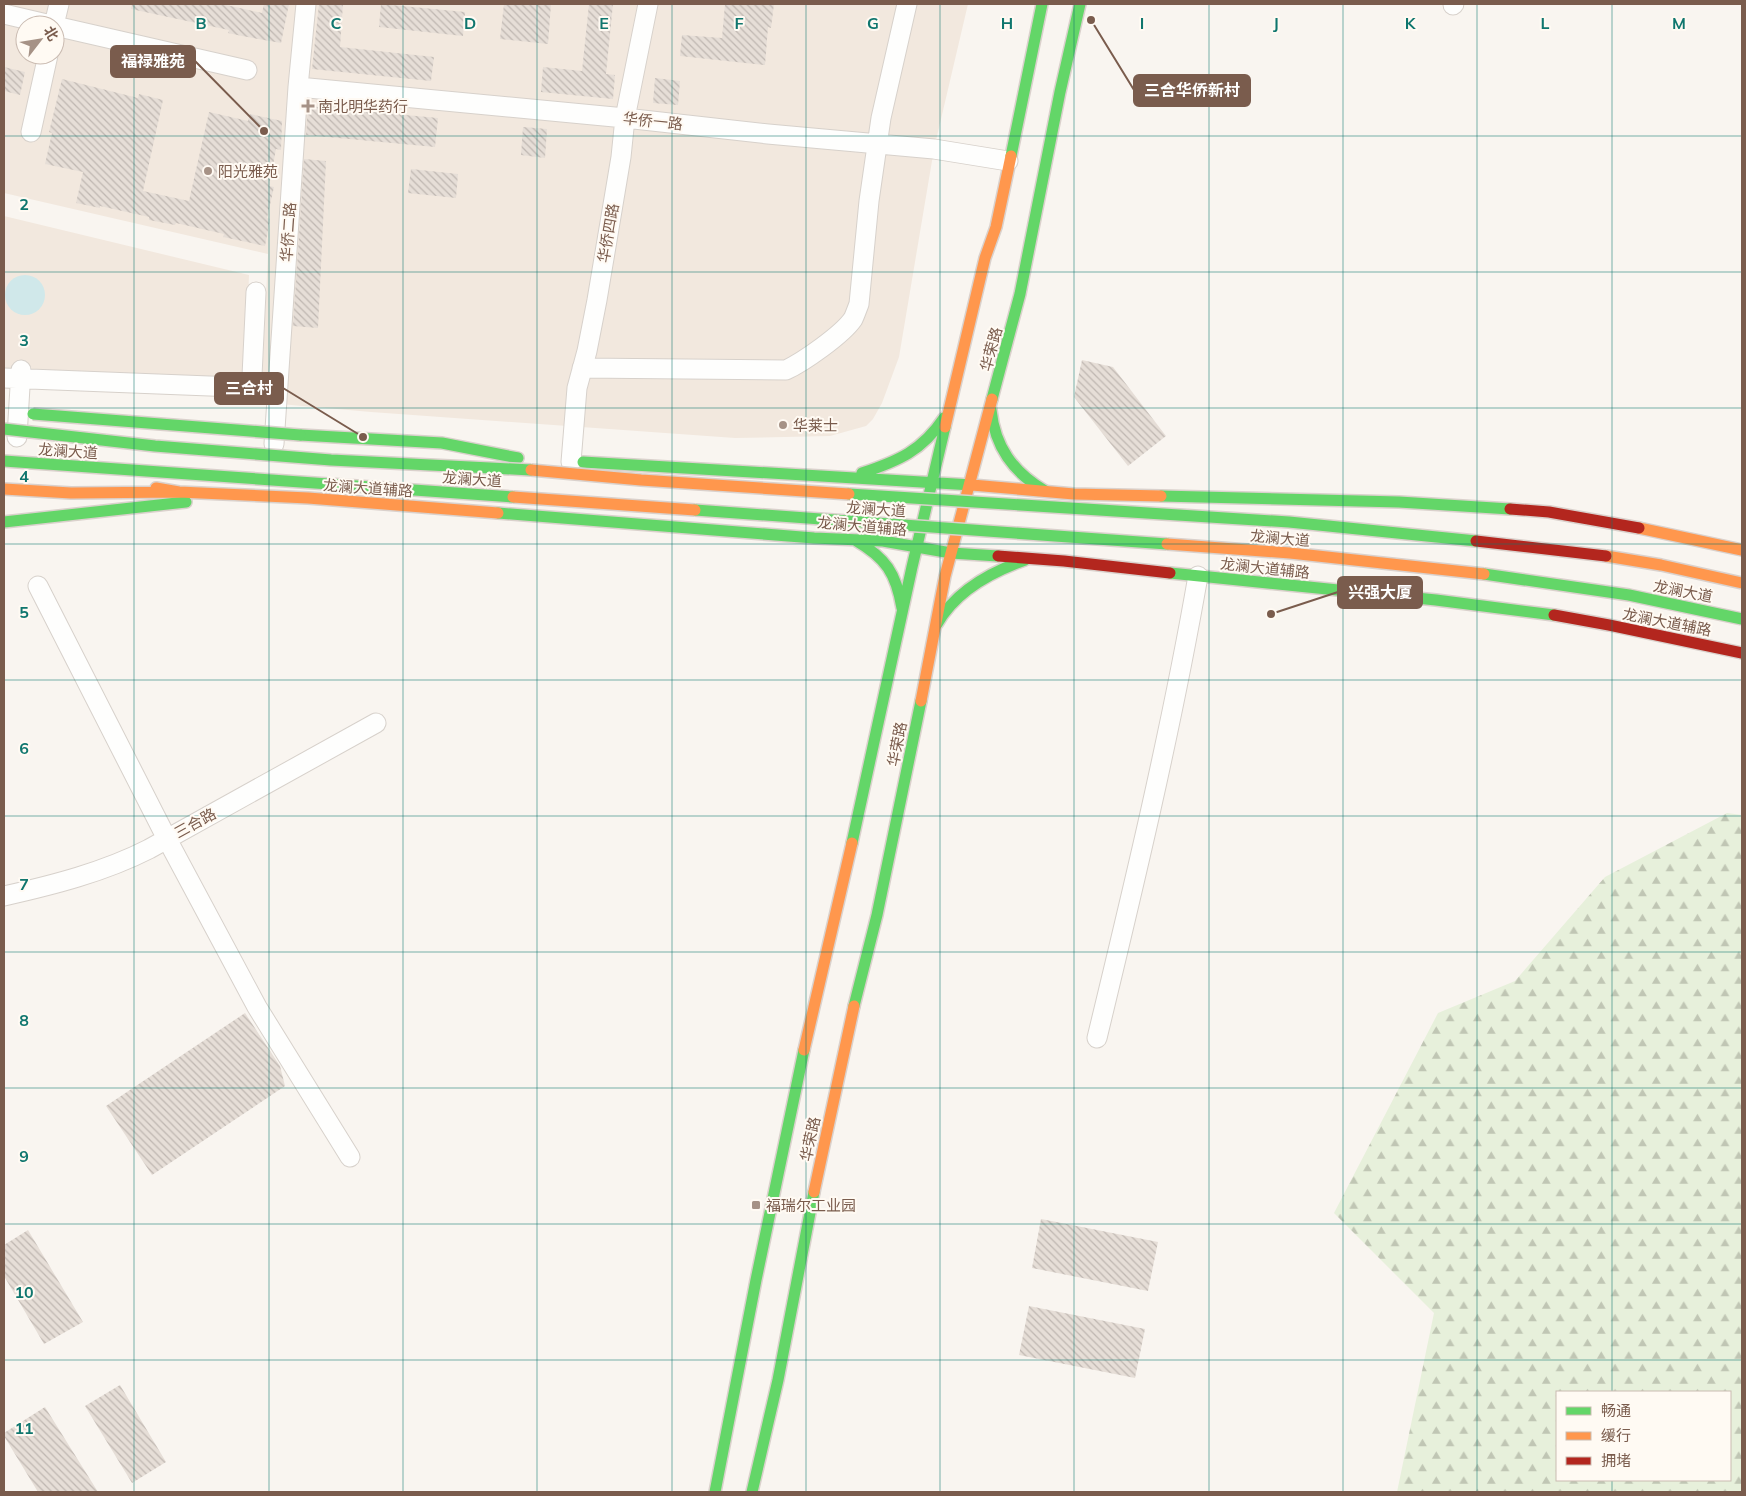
<svg xmlns="http://www.w3.org/2000/svg" width="1746" height="1496" font-family="Mulish,'Noto Sans SC',sans-serif">
<style>
.residential{fill:#f2e8de;fill-rule:evenodd}
.forest{fill:url(#forest-firs);fill-rule:evenodd}
.water{fill:#d0e8ea}
.building{fill:url(#building-back-hatch)}
.lines{fill:none;stroke-linecap:round;stroke-linejoin:round}
.street-casing{stroke:#d7d1cb;stroke-width:21}
.fast-casing{stroke:#dad1cc;stroke-width:14}
.slow-casing{stroke:#dad1cc;stroke-width:14}
.jam-casing{stroke:#dad1cc;stroke-width:14}
.street{stroke:#fefefd;stroke-width:19}
.fast{stroke:#63d668;stroke-width:11}
.slow{stroke:#ff974d;stroke-width:11}
.jam{stroke:#b3261e;stroke-width:11}
.fast-bridge-casing{stroke:#dad1cc;stroke-width:14;stroke-linecap:butt}
.slow-bridge-casing{stroke:#dad1cc;stroke-width:14;stroke-linecap:butt}
.jam-bridge-casing{stroke:#dad1cc;stroke-width:14;stroke-linecap:butt}
.fast-bridge{stroke:#63d668;stroke-width:11}
.slow-bridge{stroke:#ff974d;stroke-width:11}
.jam-bridge{stroke:#b3261e;stroke-width:11}
.grid{fill:none;stroke:#0f766e;stroke-width:1;stroke-opacity:0.55}
.poi-dot{fill:#a69286;stroke:#fffaf3;stroke-width:2}
.labels{text-anchor:middle;dominant-baseline:central;stroke-width:4;stroke-linejoin:round;paint-order:stroke}
.poi-label{font-size:15px;fill:#7a5c4d;stroke:#fffaf3;text-anchor:start}
.street-label{font-size:15px;fill:#7a5c4d;stroke:#fffaf3}
.grid-label{font-size:16px;text-anchor:middle;font-weight:bold;fill:#0f766e;stroke:#fffaf3;stroke-width:4;stroke-linejoin:round;paint-order:stroke}
.leader{fill:none;stroke:#7a5c4d;stroke-width:2}
.callout-dot{fill:#7a5c4d;stroke:#fffaf3;stroke-width:2}
.callout{fill:#7a5c4d;stroke:#7a5c4d;stroke-width:2}
.callout-label{font-size:16px;text-anchor:middle;font-weight:bold;fill:#fff}
</style>
<defs>
<pattern id="forest-firs" width="22" height="20" patternUnits="userSpaceOnUse" patternTransform="scale(1.25)"><rect width="22" height="20" fill="#e7f0db"/><path d="M5 1l3.5 6h-7zM16 11l3.5 6h-7z" fill="#c0c6b4"/></pattern>
<pattern id="building-back-hatch" width="6" height="6" patternUnits="userSpaceOnUse" patternTransform="scale(1.25)"><rect width="6" height="6" fill="#e6ded7"/><path d="M-1 5l2 2M0 0l6 6M5-1l2 2" fill="none" stroke="#bfb7b1"/></pattern>
</defs>
<rect width="100%" height="100%" fill="#f9f5f0"/>
<!-- residential -->
<path class="residential" d="M 4,4 L 968,4 L 934,149 L 899,357 L 882,403 L 873,419 L 866,426 L 830,436 L 735,438 L 371,412 L 280,404 L 259,404 L 262,382 L 268,254 L 4,193 ZM 25,25 L 55,25 L 55,55 L 25,55 Z
M 4,216 L 249,275 L 245,379 L 4,370 Z"/>
<!-- forest -->
<path class="forest" d="M 1727,813 L 1742,815 L 1742,1492 L 1397,1492 L 1434,1313 L 1334,1213 L 1438,1013 L 1515,981 L 1605,877 ZM 1557,1392 L 1730,1392 L 1730,1480 L 1557,1480 Z"/>
<!-- water -->
<path class="water" d="M5 295a20 20 0 1 1 40 0a20 20 0 1 1-40 0Z"/>
<!-- building -->
<path class="building" d="M 132,4 L 222,4 L 262,13 L 264,4 L 289,4 L 281,43 L 242,36 L 228,33 L 229,30 L 224,29 L 131,9 Z
M 319,4 L 343,4 L 340,47 L 434,57 L 431,81 L 312,69 Z
M 381,4 L 465,12 L 463,36 L 379,27 Z
M 504,4 L 551,4 L 548,44 L 500,39 Z
M 589,4 L 613,4 L 606,74 L 615,75 L 613,99 L 541,92 L 543,67 L 582,71 Z
M 725,4 L 774,4 L 771,28 L 768,27 L 765,65 L 680,56 L 682,35 L 722,38 Z
M 4,67 L 25,72 L 20,95 L 4,91 Z
M 655,78 L 680,81 L 678,105 L 653,103 Z
M 62,79 L 138,98 L 139,94 L 163,100 L 143,191 L 189,201 L 209,112 L 248,121 L 250,114 L 282,121 L 281,150 L 276,149 L 269,186 L 274,187 L 267,218 L 270,219 L 265,246 L 223,237 L 224,234 L 176,223 L 175,225 L 149,220 L 149,217 L 100,206 L 100,208 L 76,203 L 83,172 L 45,164 L 52,133 L 49,132 Z
M 308,106 L 438,118 L 435,147 L 306,135 Z
M 523,127 L 547,129 L 545,158 L 521,155 Z
M 304,159 L 326,161 L 318,328 L 293,326 Z
M 411,169 L 458,174 L 456,198 L 408,193 Z
M 1082,360 L 1113,367 L 1166,436 L 1128,466 L 1074,397 Z
M 245,1013 L 280,1066 L 285,1086 L 152,1175 L 106,1106 Z
M 1041,1219 L 1158,1242 L 1148,1291 L 1032,1268 Z
M 28,1230 L 83,1322 L 44,1344 L 4,1276 L 4,1245 Z
M 1029,1306 L 1145,1329 L 1135,1378 L 1019,1355 Z
M 120,1385 L 166,1462 L 132,1483 L 85,1406 Z
M 45,1407 L 98,1492 L 38,1492 L 4,1436 L 4,1433 Z"/>
<g class="lines">
<defs>
<path id="street" d="M 1453,5 L 1454,4
M 4,14 L 51,25
M 54,25 L 59,4
M 55,26 L 247,70
M 298,87 L 625,118 L 768,134 L 934,149 L 1008,161
M 31,132 L 48,55
M 582,368 L 786,370 C 803,362 842,335 853,319 C 855,315 857,309 859,304 L 869,201 L 881,118 L 907,4
M 4,378 L 235,387 C 243,386 247,383 252,376 L 256,292
M 17,437 L 21,370
M 274,444 L 298,87 L 306,4
M 571,462 L 577,388 L 587,351 L 597,300 L 621,157 L 625,118 L 648,4
M 38,586 L 167,839 L 257,1007 L 350,1157
M 4,896 C 53,885 104,872 149,849 L 376,723
M 1097,1038 C 1134,885 1171,731 1198,576"/>
<path id="fast" d="M 1011,156 L 1042,4
M 992,399 L 1020,294 L 1060,92 L 1080,4
M 991,410 C 995,447 1013,472 1045,491
M 300,435 L 442,443 L 518,458
M 583,462 L 972,485
M 862,473 C 898,461 922,451 944,418
M 1161,496 L 1399,502 L 1510,509
M 498,513 L 814,538 L 883,541 L 951,553 L 998,556
M 4,522 L 186,502
M 855,540 C 886,558 896,573 902,608
M 1170,573 L 1436,600 L 1554,615
M 937,624 C 955,592 991,572 1025,560
M 852,843 L 912,567 L 945,427
M 854,1006 L 877,915 L 921,701
M 715,1492 L 756,1280 L 804,1050
M 752,1492 L 778,1380 L 814,1192"/>
<path id="slow" d="M 945,427 L 985,258 L 996,227 L 1011,156
M 972,485 L 1074,494 L 1161,496
M 156,488 L 179,492 L 308,498 L 498,513
M 4,489 L 71,493 L 179,492
M 1639,528 L 1742,550
M 921,701 L 945,576 L 992,399
M 804,1050 L 852,843
M 814,1192 L 854,1006"/>
<path id="jam" d="M 1510,509 L 1549,512 L 1639,528
M 998,556 L 1064,561 L 1170,573
M 1554,615 L 1609,625 L 1742,653"/>
</defs>
<!-- street casing -->
<use href="#street" class="street-casing"/>
<!-- fast casing -->
<use href="#fast" class="fast-casing"/>
<!-- slow casing -->
<use href="#slow" class="slow-casing"/>
<!-- jam casing -->
<use href="#jam" class="jam-casing"/>
<!-- street -->
<use href="#street" class="street"/>
<!-- fast -->
<use href="#fast" class="fast"/>
<!-- slow -->
<use href="#slow" class="slow"/>
<!-- jam -->
<use href="#jam" class="jam"/>
<defs>
<path id="fast-bridge" d="M 33,414 L 300,435
M 4,429 L 155,446 L 331,460 L 531,470
M 4,461 L 513,497
M 849,494 L 1289,522 L 1476,541
M 695,510 L 1167,544
M 1484,574 L 1629,595 L 1742,619"/>
<path id="slow-bridge" d="M 531,470 L 641,480 L 849,494
M 513,497 L 695,510
M 1167,544 L 1290,553 L 1484,574
M 1606,556 L 1661,565 L 1742,583"/>
<path id="jam-bridge" d="M 1476,541 L 1606,556"/>
</defs>
<!-- fast-bridge casing -->
<use href="#fast-bridge" class="fast-bridge-casing"/>
<!-- slow-bridge casing -->
<use href="#slow-bridge" class="slow-bridge-casing"/>
<!-- jam-bridge casing -->
<use href="#jam-bridge" class="jam-bridge-casing"/>
<!-- fast-bridge -->
<use href="#fast-bridge" class="fast-bridge"/>
<!-- slow-bridge -->
<use href="#slow-bridge" class="slow-bridge"/>
<!-- jam-bridge -->
<use href="#jam-bridge" class="jam-bridge"/>
</g>
<!-- grid -->
<path class="grid" d="M 134,4 L 134,1492M 269,4 L 269,1492M 403,4 L 403,1492M 537,4 L 537,1492M 672,4 L 672,1492M 806,4 L 806,1492M 940,4 L 940,1492M 1074,4 L 1074,1492M 1209,4 L 1209,1492M 1343,4 L 1343,1492M 1477,4 L 1477,1492M 1612,4 L 1612,1392M 4,136 L 1742,136M 4,272 L 1742,272M 4,408 L 1742,408M 4,544 L 1742,544M 4,680 L 1742,680M 4,816 L 1742,816M 4,952 L 1742,952M 4,1088 L 1742,1088M 4,1224 L 1742,1224M 4,1360 L 1742,1360M 1612,1480 L 1612,1492"/>
<!-- markers -->
<g class="poi-dot">
<path d="M305.5 98.5h5v5h5v5h-5v5h-5v-5h-5v-5h5z"/>
<circle cx="208" cy="171" r="5"/>
<circle cx="783" cy="425" r="5"/>
<rect x="751" y="1200" width="10" height="10" rx="2.5"/>
</g>
<g class="labels">
<!-- poi labels -->
<g class="poi-label">
<text x="318" y="106">南北明华药行</text>
<text x="218" y="171">阳光雅苑</text>
<text x="793" y="425">华莱士</text>
<text x="766" y="1205">福瑞尔工业园</text>
</g>
<!-- street labels -->
<g class="street-label">
<text transform="translate(653 121) rotate(6)">华侨一路</text>
<text transform="translate(288 232) rotate(-86)">华侨二路</text>
<text transform="translate(608 233) rotate(-80)">华侨四路</text>
<text transform="translate(991 349) rotate(-75)">华荣路</text>
<text transform="translate(68 451) rotate(4)">龙澜大道</text>
<text transform="translate(472 479) rotate(4)">龙澜大道</text>
<text transform="translate(368 488) rotate(4)">龙澜大道辅路</text>
<text transform="translate(876 509) rotate(4)">龙澜大道</text>
<text transform="translate(862 526) rotate(5)">龙澜大道辅路</text>
<text transform="translate(1280 538) rotate(5)">龙澜大道</text>
<text transform="translate(1265 568) rotate(6)">龙澜大道辅路</text>
<text transform="translate(1683 591) rotate(11)">龙澜大道</text>
<text transform="translate(1667 622) rotate(11)">龙澜大道辅路</text>
<text transform="translate(897 744) rotate(-79)">华荣路</text>
<text transform="translate(195 823) rotate(-29)">三合路</text>
<text transform="translate(810 1139) rotate(-78)">华荣路</text>
</g>
</g>
<g class="grid-label">
<text x="201" y="29">B</text>
<text x="336" y="29">C</text>
<text x="470" y="29">D</text>
<text x="604" y="29">E</text>
<text x="739" y="29">F</text>
<text x="873" y="29">G</text>
<text x="1007" y="29">H</text>
<text x="1142" y="29">I</text>
<text x="1276" y="29">J</text>
<text x="1410" y="29">K</text>
<text x="1545" y="29">L</text>
<text x="1679" y="29">M</text>
<text x="24" y="210">2</text>
<text x="24" y="346">3</text>
<text x="24" y="482">4</text>
<text x="24" y="618">5</text>
<text x="24" y="754">6</text>
<text x="24" y="890">7</text>
<text x="24" y="1026">8</text>
<text x="24" y="1162">9</text>
<text x="24" y="1298">10</text>
<text x="24" y="1434">11</text>
</g>
<!-- callouts -->
<path class="leader" d="M264 131L195 61M1091 20L1134 90M363 437L283 388M1271 614L1338 592"/>
<g class="callout-dot">
<circle cx="264" cy="131" r="5"/>
<circle cx="1091" cy="20" r="5"/>
<circle cx="363" cy="437" r="5"/>
<circle cx="1271" cy="614" r="5"/>
</g>
<g class="callout">
<rect x="111" y="46" width="84" height="31" rx="5"/>
<rect x="1134" y="75" width="116" height="31" rx="5"/>
<rect x="215" y="373" width="68" height="31" rx="5"/>
<rect x="1338" y="577" width="84" height="31" rx="5"/>
</g>
<g class="callout-label">
<text x="153" y="67">福禄雅苑</text>
<text x="1192" y="96">三合华侨新村</text>
<text x="249" y="394">三合村</text>
<text x="1380" y="598">兴强大厦</text>
</g>
<!-- border -->
<rect width="1746" height="1496" fill="none" stroke="#7a5c4d" stroke-width="10"/>
<!-- legend -->
<rect x="1556" y="1391" width="175" height="90" fill="#fffaf3" stroke="#cabbb1"/>
<rect x="1566" y="1407" width="25" height="8" fill="#63d668" stroke="#cabbb1"/>
<text x="1601" y="1416" font-size="15" fill="#7a5c4d">畅通</text>
<rect x="1566" y="1432" width="25" height="8" fill="#ff974d" stroke="#cabbb1"/>
<text x="1601" y="1441" font-size="15" fill="#7a5c4d">缓行</text>
<rect x="1566" y="1457" width="25" height="8" fill="#b3261e" stroke="#cabbb1"/>
<text x="1601" y="1466" font-size="15" fill="#7a5c4d">拥堵</text>
<!-- north arrow -->
<g transform="translate(40 40) rotate(59)"><circle r="24" fill="#fffaf3" stroke="#cabbb1"/>
<path d="M0-4L9 19L0 12L-9 19Z" fill="#a69286"/>
<text y="-8" font-size="14" font-weight="bold" text-anchor="middle" fill="#7a5c4d">北</text>
</g>
</svg>
